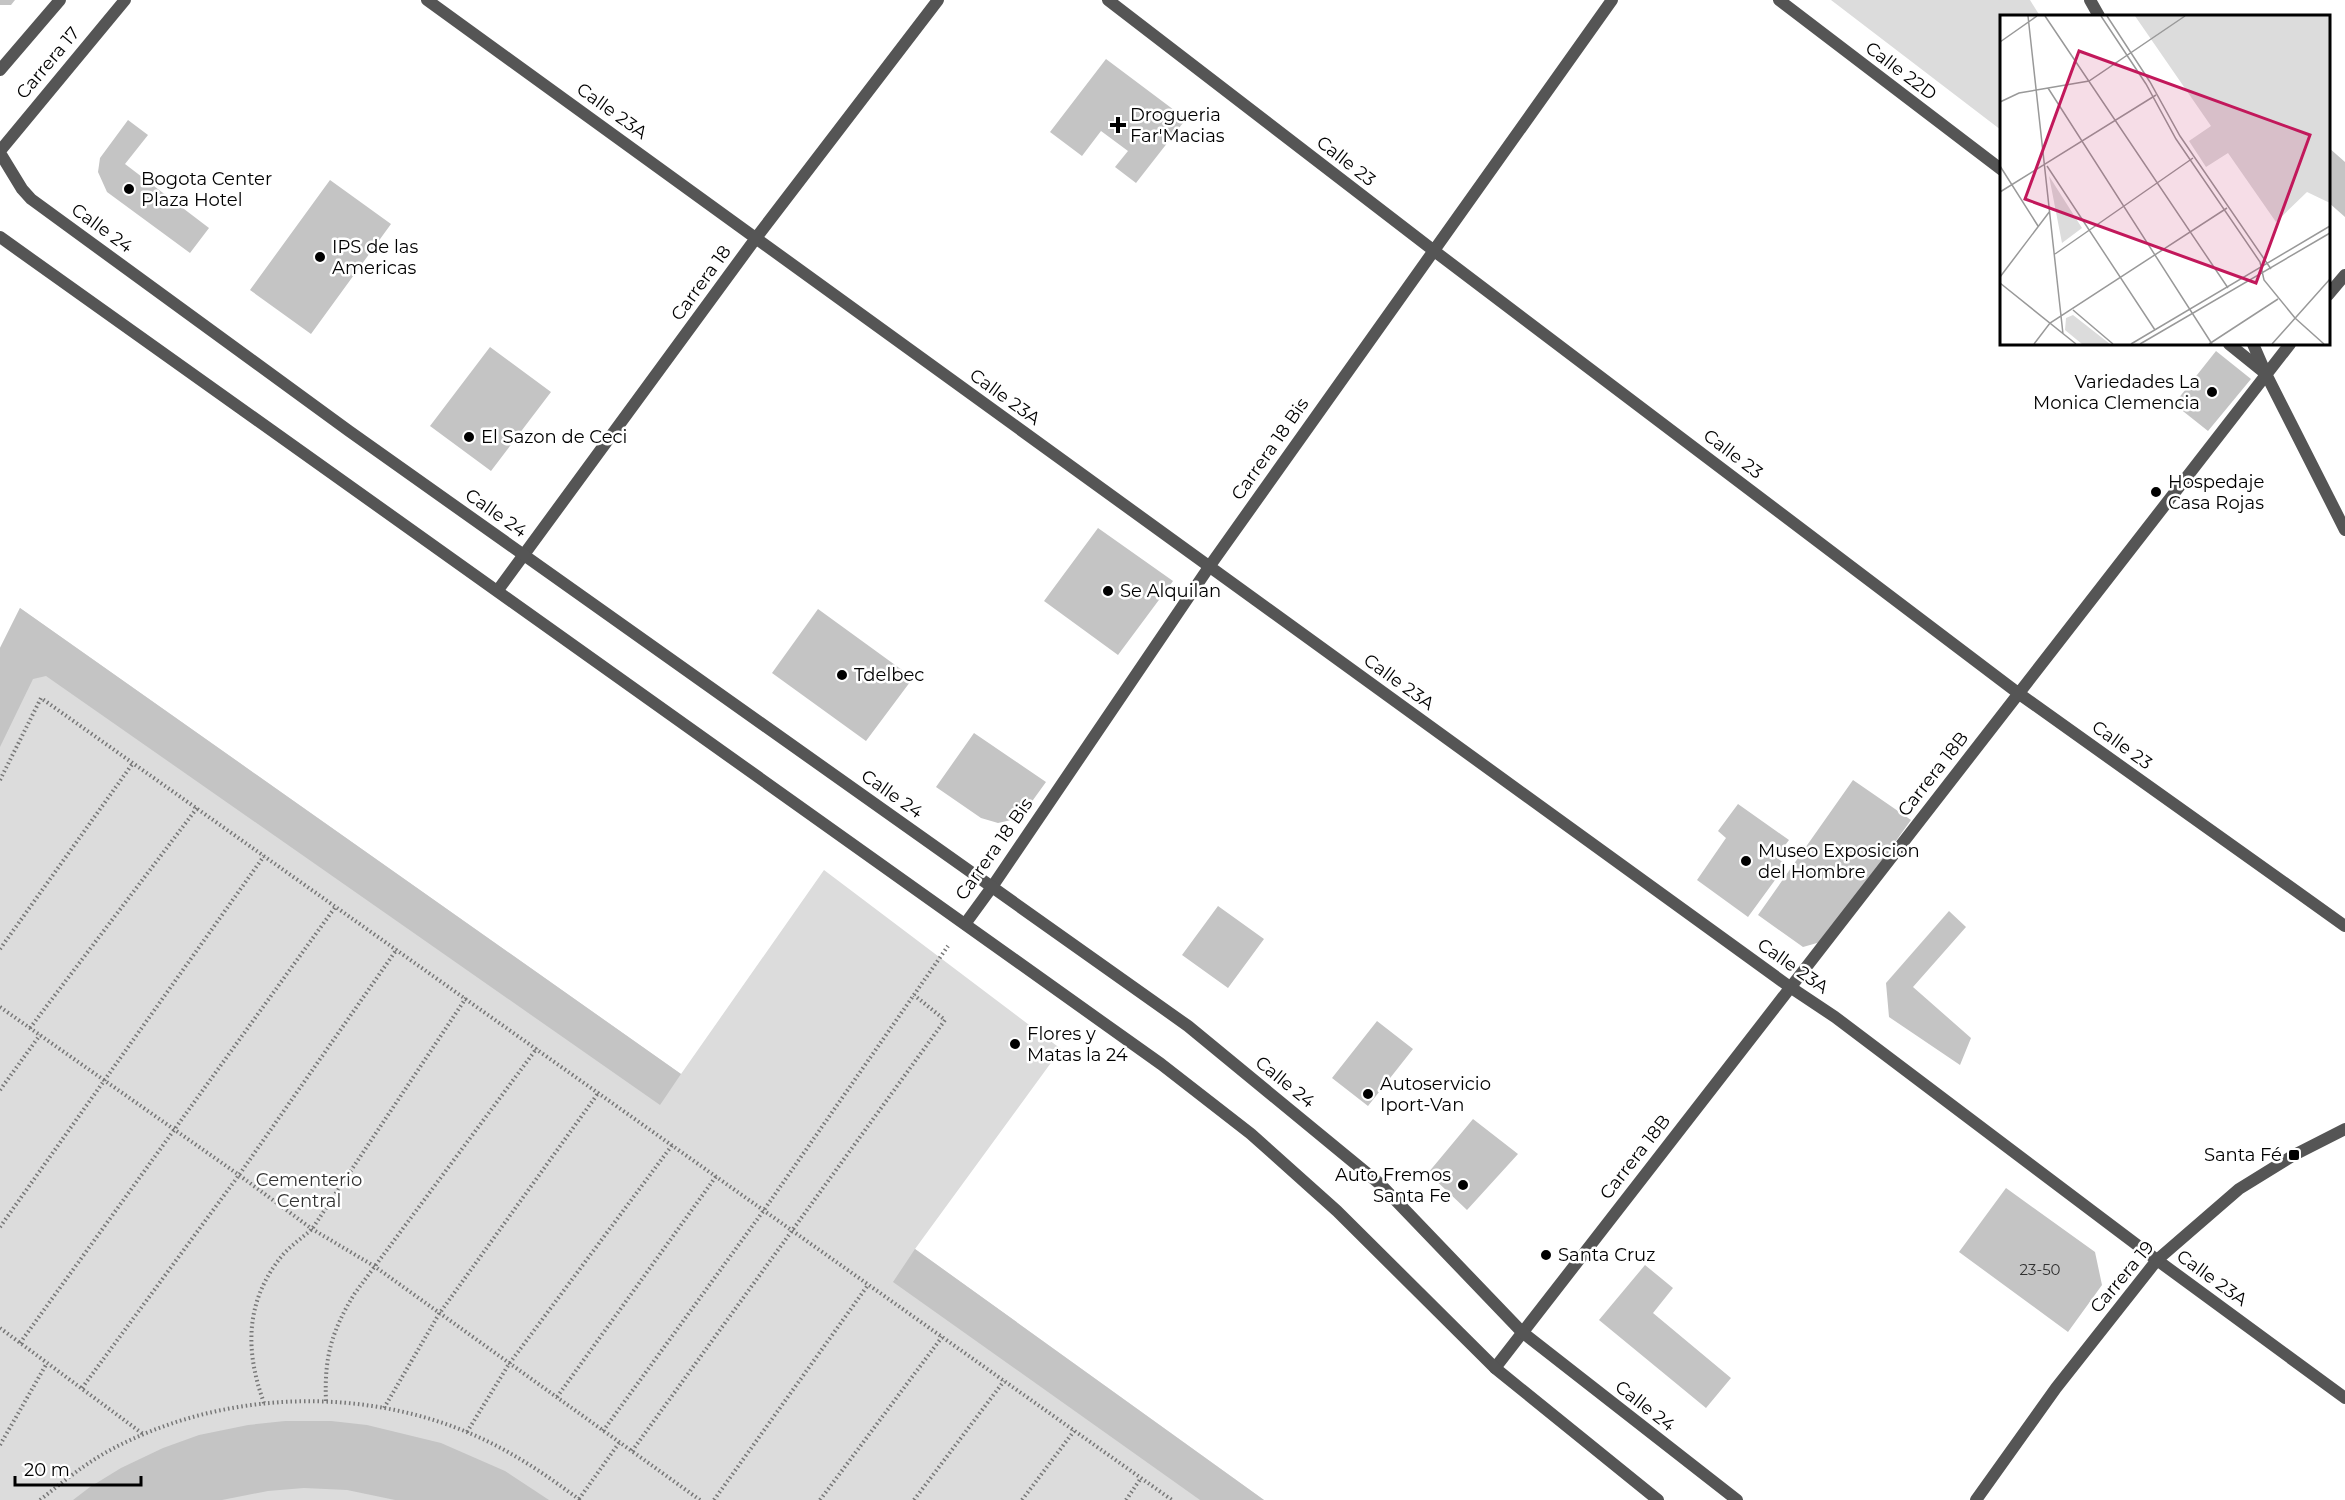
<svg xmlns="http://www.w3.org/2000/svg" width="2345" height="1500" font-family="Montserrat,sans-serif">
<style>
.green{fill:#dcdcdc}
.building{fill:#c4c4c4}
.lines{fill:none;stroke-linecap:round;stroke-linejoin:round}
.path{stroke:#777;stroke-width:4;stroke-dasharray:1.5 3;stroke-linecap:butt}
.minor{stroke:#555;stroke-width:12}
.tertiary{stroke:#555;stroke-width:12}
.poi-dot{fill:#000;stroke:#fff;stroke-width:2}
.labels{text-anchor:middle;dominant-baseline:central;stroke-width:5;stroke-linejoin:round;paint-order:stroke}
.number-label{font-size:15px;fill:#313131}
.street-label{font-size:18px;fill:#000;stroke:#fff}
.poi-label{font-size:18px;fill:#000;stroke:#fff;text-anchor:start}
.park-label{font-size:18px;fill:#333;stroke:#fff}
.inset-road{fill:none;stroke:#999;stroke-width:1.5}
.view{fill:#c2185b;fill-opacity:0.15;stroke:#c2185b;stroke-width:3}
.inset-edge{fill:none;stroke:#000;stroke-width:3}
</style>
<rect width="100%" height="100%" fill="#fff"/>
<!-- green -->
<path class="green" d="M 1831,0 L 2030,0 L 2040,16 L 2002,16 L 2001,130 Z
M 20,608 L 681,1074 L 824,870 L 1061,1049 L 915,1249 L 1264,1500 L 0,1500 L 0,648 Z"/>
<!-- building -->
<path class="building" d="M 0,0 L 15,0 L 11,5 L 0,5 Z
M 1106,59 L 1186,119 L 1136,183 L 1115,167 L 1128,151 L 1101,131 L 1082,156 L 1050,132 Z
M 128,120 L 148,135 L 125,164 L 209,228 L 190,253 L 107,192 L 98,172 L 100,158 Z
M 2328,147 L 2345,162 L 2345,217 L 2328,202 Z
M 330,180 L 391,224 L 311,334 L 250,290 Z
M 490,347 L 551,392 L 491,471 L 430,426 Z
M 2216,351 L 2251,379 L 2208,431 L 2174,404 Z
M 1098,528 L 1173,581 L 1118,655 L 1044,601 Z
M 20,608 L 681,1074 L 660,1105 L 46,676 L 33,679 L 0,747 L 0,648 Z
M 818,609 L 913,678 L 866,741 L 772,673 Z
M 974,733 L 1046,782 L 1020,818 L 998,823 L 981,818 L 936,787 Z
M 1853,780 L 1911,820 L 1824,941 L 1803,947 L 1758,915 Z
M 1738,804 L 1789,840 L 1776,857 L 1786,865 L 1748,917 L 1697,880 L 1726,838 L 1718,831 Z
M 1218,906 L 1264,939 L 1228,988 L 1182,955 Z
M 1949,911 L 1966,927 L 1913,987 L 1971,1038 L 1960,1065 L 1889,1017 L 1886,983 Z
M 1377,1021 L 1413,1049 L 1368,1106 L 1332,1078 Z
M 1473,1119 L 1518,1154 L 1467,1210 L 1428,1173 Z
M 2006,1188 L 2095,1252 L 2102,1285 L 2068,1332 L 1959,1252 Z
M 915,1249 L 1264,1500 L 1200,1500 L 893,1282 Z
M 1645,1265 L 1673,1288 L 1653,1313 L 1731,1378 L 1706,1408 L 1599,1320 Z
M 285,1421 L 331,1421 L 367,1425 L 441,1443 L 505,1471 L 549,1500 L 395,1500 L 347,1490 L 304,1488 L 268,1491 L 222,1500 L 73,1500 L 90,1487 L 121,1468 L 163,1448 L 199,1435 L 248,1425 Z"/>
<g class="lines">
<!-- path -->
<path class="path" d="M 0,780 L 41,698 L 1172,1500
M 0,949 L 133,763
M 0,1007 L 239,1175 L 312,1229 L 374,1266 L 700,1500
M 30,1028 L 197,808
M 0,1090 L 40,1035
M 0,1227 L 264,856
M 0,1328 L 143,1434
M 20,1343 L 336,906
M 82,1388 L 239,1175 L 397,949
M 557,1397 L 717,1175
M 326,1401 C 324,1357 332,1330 355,1293 L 537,1048
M 264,1403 C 245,1351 245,1302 281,1257 C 289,1247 302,1238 312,1229 L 466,998
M 384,1408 L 439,1314 L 599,1092
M 603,1431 L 764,1210 L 948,946
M 467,1432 L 509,1364 L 673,1144
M 0,1445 L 47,1363
M 632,1451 L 945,1020 L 914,995
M 579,1499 L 619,1443
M 40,1500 C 64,1481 87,1462 114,1448 C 235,1385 389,1385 508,1452 C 533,1466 557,1483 580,1500
M 714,1500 L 868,1285
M 820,1500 L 942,1337
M 914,1500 L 1004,1381
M 1022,1500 L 1074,1431
M 1126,1500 L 1141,1478"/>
<!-- minor -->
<path class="minor" d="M 427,0 L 1790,987 L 1835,1017 L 2157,1260 L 2345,1398
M 1108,0 L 1433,250 L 2018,693 L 2345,926
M 1779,0 L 2002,170
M 2090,0 L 2099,16
M 2328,295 L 2345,275
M 2229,344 L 2265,373
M 2253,344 L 2266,374 L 2345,530
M 498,590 L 756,238 L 938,0
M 965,924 L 992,887 L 1209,567 L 1612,0
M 1495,1368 L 2290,344"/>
<!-- tertiary -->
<path class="tertiary" d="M 0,70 L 60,0
M 0,151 L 125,0
M 0,153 L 22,189 L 31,199 L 349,431 L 1188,1026 L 1380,1184 L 1522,1332 L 1737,1500
M 0,237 L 1161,1064 L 1251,1134 L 1337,1211 L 1495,1368 L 1658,1500
M 1976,1500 L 2056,1388 L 2157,1260 L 2239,1189 L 2294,1155 L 2345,1129"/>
</g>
<!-- markers -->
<g class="poi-dot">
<path d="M1115 116h6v6h6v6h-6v6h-6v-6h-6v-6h6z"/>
<circle cx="129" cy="189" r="6"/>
<circle cx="320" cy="257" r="6"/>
<circle cx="2212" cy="392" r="6"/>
<circle cx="469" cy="437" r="6"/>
<circle cx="2156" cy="492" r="6"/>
<circle cx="1108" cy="591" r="6"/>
<circle cx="842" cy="675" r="6"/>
<circle cx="1746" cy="861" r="6"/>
<circle cx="1015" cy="1044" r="6"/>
<circle cx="1368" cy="1094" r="6"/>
<rect x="2288" y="1149" width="12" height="12" rx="3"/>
<circle cx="1463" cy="1185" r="6"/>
<circle cx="1546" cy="1255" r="6"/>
</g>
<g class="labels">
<!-- number labels -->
<g class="number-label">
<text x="2040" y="1269">23-50</text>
</g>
<!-- street labels -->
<g class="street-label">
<text transform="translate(48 63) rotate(-50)">Carrera 17</text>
<text transform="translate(1901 71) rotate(37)">Calle 22D</text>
<text transform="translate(612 111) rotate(36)">Calle 23A</text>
<text transform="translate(1346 161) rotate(38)">Calle 23</text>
<text transform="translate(102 228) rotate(36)">Calle 24</text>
<text transform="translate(701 283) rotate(-54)">Carrera 18</text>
<text transform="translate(1005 397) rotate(36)">Calle 23A</text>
<text transform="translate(1270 449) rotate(-55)">Carrera 18 Bis</text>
<text transform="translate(1733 454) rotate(37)">Calle 23</text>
<text transform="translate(496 513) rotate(35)">Calle 24</text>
<text transform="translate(1399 682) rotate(36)">Calle 23A</text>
<text transform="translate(2122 745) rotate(36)">Calle 23</text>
<text transform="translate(1933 774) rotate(-52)">Carrera 18B</text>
<text transform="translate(892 794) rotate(35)">Calle 24</text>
<text transform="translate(994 849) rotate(-55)">Carrera 18 Bis</text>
<text transform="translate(1793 966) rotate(35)">Calle 23A</text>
<text transform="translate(1285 1082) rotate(39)">Calle 24</text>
<text transform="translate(1635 1157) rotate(-52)">Carrera 18B</text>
<text transform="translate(2122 1277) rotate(-50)">Carrera 19</text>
<text transform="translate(2212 1278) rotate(36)">Calle 23A</text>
<text transform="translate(1645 1406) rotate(38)">Calle 24</text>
</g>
<!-- poi labels -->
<g class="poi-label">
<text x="1130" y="115">Drogueria<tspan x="1130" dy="21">Far'Macias</tspan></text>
<text x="141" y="179">Bogota Center<tspan x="141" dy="21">Plaza Hotel</tspan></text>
<text x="332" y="247">IPS de las<tspan x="332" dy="21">Americas</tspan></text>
<text x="2200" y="382" text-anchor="end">Variedades La<tspan x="2200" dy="21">Monica Clemencia</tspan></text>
<text x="481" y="437">El Sazon de Ceci</text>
<text x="2168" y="482">Hospedaje<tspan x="2168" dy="21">Casa Rojas</tspan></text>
<text x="1120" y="591">Se Alquilan</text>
<text x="854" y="675">Tdelbec</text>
<text x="1758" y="851">Museo Exposicion<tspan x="1758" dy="21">del Hombre</tspan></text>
<text x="1027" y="1034">Flores y<tspan x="1027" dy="21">Matas la 24</tspan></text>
<text x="1380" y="1084">Autoservicio<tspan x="1380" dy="21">Iport-Van</tspan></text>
<text x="2282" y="1155" text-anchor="end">Santa Fé</text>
<text x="1451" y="1175" text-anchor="end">Auto Fremos<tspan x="1451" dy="21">Santa Fe</tspan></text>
<text x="1558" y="1255">Santa Cruz</text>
</g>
<!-- park labels -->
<g class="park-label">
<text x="309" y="1180">Cementerio<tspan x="309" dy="21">Central</tspan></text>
</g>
</g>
<!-- overview -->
<g transform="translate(2000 15)">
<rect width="330" height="330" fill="#fff"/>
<path d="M 135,1 L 330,1 L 330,188 L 307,177 L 276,207 L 228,138 L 206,152 L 189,126 L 211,111 ZM 49,161 L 82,213 L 62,228 ZM 73,300 L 110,329 L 82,329 L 65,315 L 66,303 Z" fill="#dcdcdc"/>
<path class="inset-road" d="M 28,1 L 63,319M 45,1 L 228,273M 101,1 L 146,69 L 176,124 L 260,247 L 264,265 L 295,303 L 324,329M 107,1 L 150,67 L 180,121 L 271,254M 0,27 L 37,1M 48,73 L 212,329M 0,87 L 19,78 L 89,66 L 185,1M 0,151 L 38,211M 47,151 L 155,315M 0,177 L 156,80M 55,239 L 193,143M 0,262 L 50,196M 0,268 L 76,329M 73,295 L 113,329M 34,329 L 50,308 L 227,193M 131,329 L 330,211M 140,329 L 330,218M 209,329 L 278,284M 272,329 L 330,264"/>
<path class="view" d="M 79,36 L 310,120 L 256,268 L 25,184 Z"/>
<rect width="330" height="330" class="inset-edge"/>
</g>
<!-- scale -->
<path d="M15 1476v9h126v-9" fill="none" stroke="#000000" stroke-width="3"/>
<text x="24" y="1476" font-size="18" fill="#000000" stroke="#ffffff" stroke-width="4.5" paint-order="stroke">20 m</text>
</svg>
